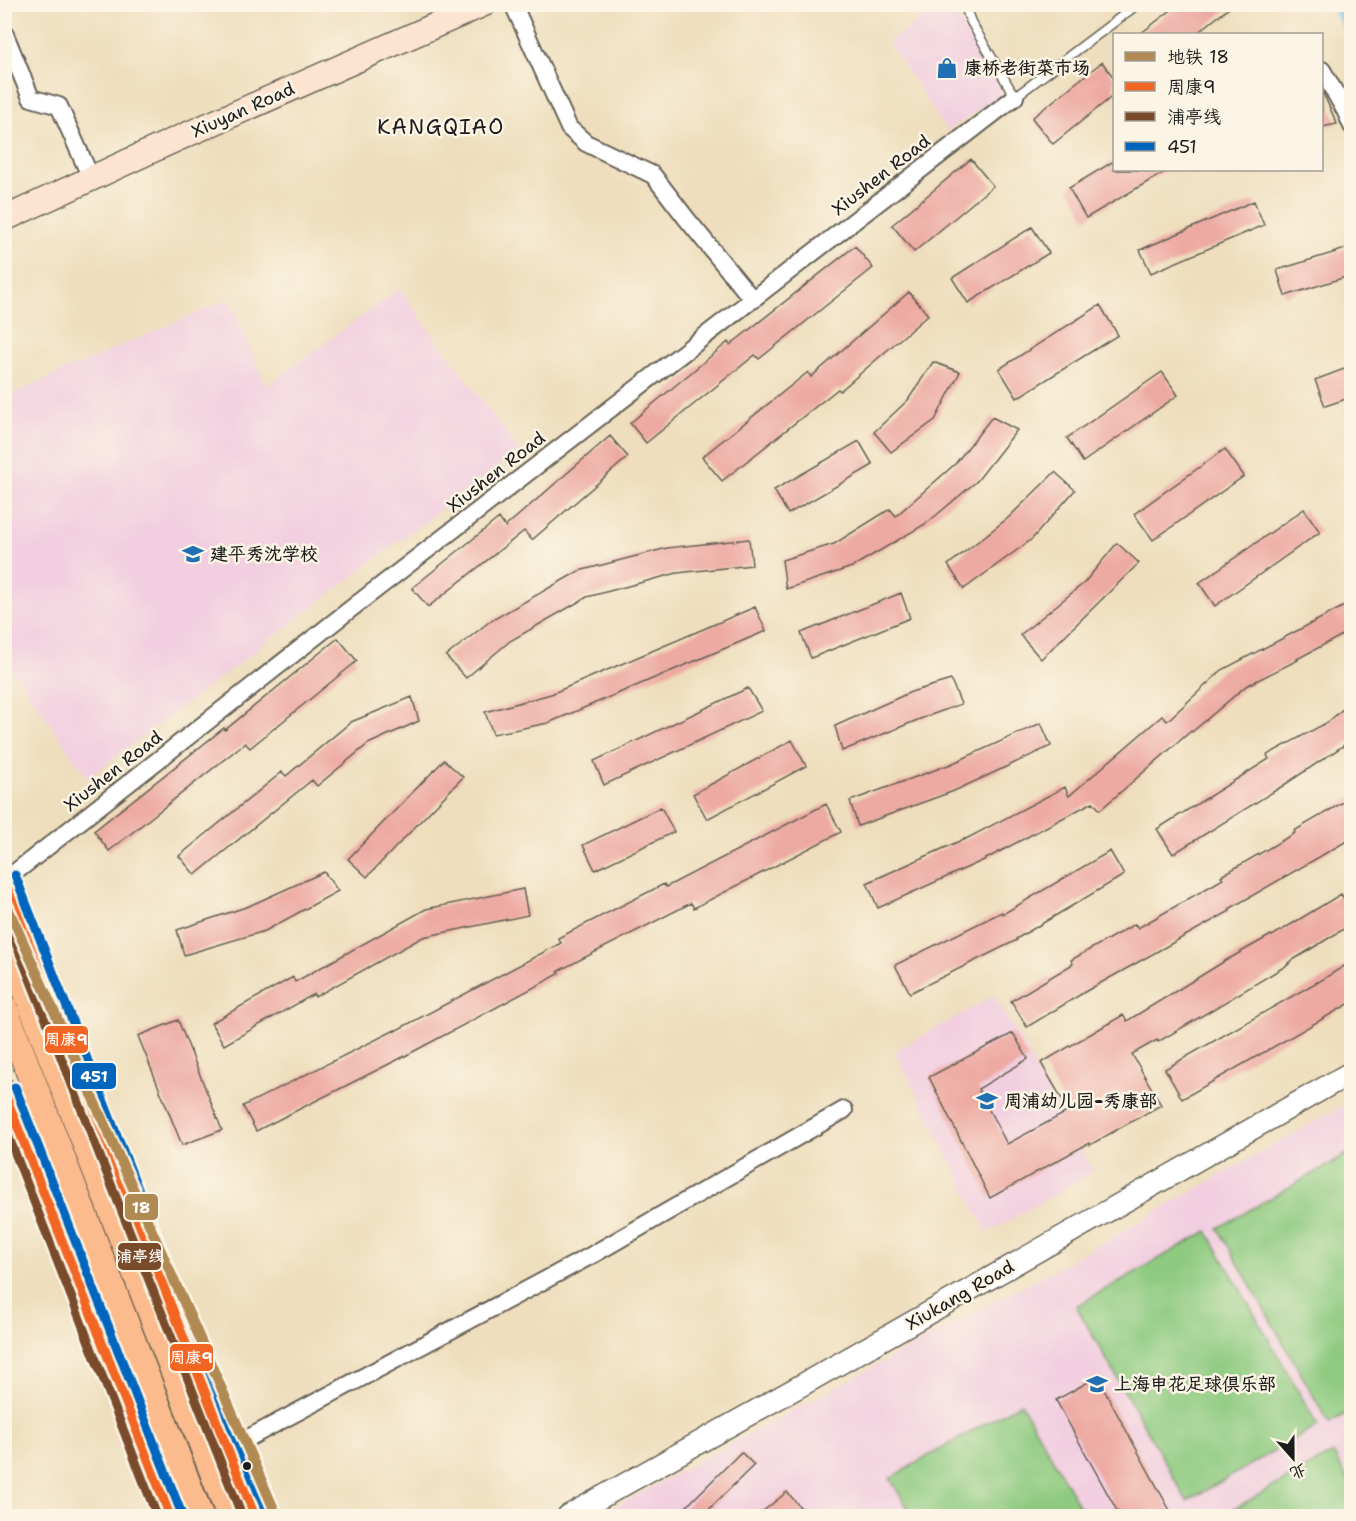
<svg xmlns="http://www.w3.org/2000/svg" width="1356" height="1521" font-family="'Shantell Sans','LXGW WenKai TC',sans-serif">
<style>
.built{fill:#f2cfe0}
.green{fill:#8eca80;stroke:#55734e;stroke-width:1.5}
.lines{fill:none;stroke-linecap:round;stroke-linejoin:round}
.canal{stroke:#74beed;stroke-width:15}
.building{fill:#edaaa3}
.service-casing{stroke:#666054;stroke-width:11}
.minor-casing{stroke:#666054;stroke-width:20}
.tertiary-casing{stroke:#666054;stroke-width:24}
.secondary-casing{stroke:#666054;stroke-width:27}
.primary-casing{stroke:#666054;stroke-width:28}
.service{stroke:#fff;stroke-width:8}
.minor{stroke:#fff;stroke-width:16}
.tertiary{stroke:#fff;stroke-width:21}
.secondary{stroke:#fde4d1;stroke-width:24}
.primary{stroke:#fbbb8c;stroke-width:26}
.bus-1-casing{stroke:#fcf5e5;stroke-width:14}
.bus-2-casing{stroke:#fcf5e5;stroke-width:14}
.bus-3-casing{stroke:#fcf5e5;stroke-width:14}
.bus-1{stroke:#f26522;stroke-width:9}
.bus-2{stroke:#7a4b2a;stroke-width:9}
.bus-3{stroke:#0065bd;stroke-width:9}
.metro-1-casing{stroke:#fcf5e5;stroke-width:15}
.metro-1{stroke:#b18953;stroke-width:10}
.bus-dot{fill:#1c1c1c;stroke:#fcf5e5;stroke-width:2}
.labels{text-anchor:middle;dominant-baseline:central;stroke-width:5;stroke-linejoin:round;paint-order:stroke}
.poi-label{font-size:18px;font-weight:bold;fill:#1c1c1c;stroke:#fcf5e5;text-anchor:start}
.street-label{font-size:18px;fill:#1c1c1c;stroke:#fcf5e5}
.quarter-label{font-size:21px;letter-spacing:1.5px;fill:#1c1c1c;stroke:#fcf5e5}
.line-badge{stroke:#fcf5e5;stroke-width:2}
.badge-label{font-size:16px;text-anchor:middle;font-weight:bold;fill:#fff}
</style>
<rect width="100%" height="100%" fill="#fcf5e5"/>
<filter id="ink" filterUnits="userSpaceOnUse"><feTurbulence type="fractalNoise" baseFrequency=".0167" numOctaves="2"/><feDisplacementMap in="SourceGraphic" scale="12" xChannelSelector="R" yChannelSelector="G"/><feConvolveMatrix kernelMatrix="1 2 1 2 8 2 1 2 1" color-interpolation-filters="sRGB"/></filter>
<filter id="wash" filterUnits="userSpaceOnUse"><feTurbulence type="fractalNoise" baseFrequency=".008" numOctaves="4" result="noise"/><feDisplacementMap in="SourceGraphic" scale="24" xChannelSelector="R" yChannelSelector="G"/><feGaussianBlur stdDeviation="1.35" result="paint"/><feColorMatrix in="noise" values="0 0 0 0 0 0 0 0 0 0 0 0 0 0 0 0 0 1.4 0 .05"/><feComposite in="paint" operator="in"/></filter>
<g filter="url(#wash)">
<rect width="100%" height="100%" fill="#eedebd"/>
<!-- built -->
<path class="built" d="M 941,5 L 950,5 L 1004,94 L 947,131 L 888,42 Z
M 399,289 L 519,450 L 88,778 L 5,659 L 5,397 L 229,299 L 266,387 Z
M 995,995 L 1094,1172 L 987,1233 L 895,1051 Z
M 1351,1101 L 1351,1516 L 597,1516 L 1063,1265 Z"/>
<!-- green -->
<path class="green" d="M 1349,1153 L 1352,1158 L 1351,1411 L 1329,1423 L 1218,1228 Z
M 1207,1231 L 1318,1426 L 1187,1501 L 1076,1306 Z
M 1021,1403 L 1085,1516 L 912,1516 L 890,1478 Z
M 1333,1453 L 1351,1485 L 1351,1516 L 1221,1516 Z"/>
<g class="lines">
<!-- canal -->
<path class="canal" d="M 1338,4 L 1352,29"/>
</g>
<g id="blocks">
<!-- building -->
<path class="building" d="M 1179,4 L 1234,4 L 1196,34 L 1140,34 Z
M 1102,62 L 1114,78 L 1114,95 L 1053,144 L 1032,118 Z
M 1322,90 L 1323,93 L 1337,124 L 1322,127 Z
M 971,159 L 993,186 L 914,252 L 892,225 Z
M 1114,161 L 1114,170 L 1168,170 L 1086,218 L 1069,188 Z
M 1254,201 L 1264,225 L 1151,273 L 1140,250 Z
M 1032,227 L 1049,253 L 968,303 L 952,278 Z
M 855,246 L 873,268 L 759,359 L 755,355 L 646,443 L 630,423 L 728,342 L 730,345 Z
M 1352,247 L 1352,275 L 1285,296 L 1277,270 Z
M 909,292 L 928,315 L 840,391 L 838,389 L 722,481 L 702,457 L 808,372 L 811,377 Z
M 1100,305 L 1118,335 L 1017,398 L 999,369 Z
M 933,362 L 960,372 L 935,420 L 891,452 L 874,432 L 908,400 Z
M 1352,366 L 1352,397 L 1325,406 L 1315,380 Z
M 1162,372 L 1178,395 L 1083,462 L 1067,438 Z
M 992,417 L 1017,430 L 977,481 L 927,523 L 852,567 L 786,589 L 782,560 L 834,544 L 890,509 L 896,516 L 955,464 Z
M 610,436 L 628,457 L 532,540 L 524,531 L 428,607 L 412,588 L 499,518 L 505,527 Z
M 859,441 L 873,465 L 788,514 L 774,490 Z
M 1225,449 L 1244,476 L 1153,540 L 1134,514 Z
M 1055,472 L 1075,490 L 1032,539 L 964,589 L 948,565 L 1008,518 Z
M 1304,509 L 1320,532 L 1215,606 L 1199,583 Z
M 749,539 L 752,565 L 677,573 L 587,597 L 510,641 L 466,678 L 446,656 L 489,622 L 579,571 L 667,548 Z
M 1117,543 L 1139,563 L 1041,659 L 1020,635 L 1084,583 Z
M 901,593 L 910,618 L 811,658 L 801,633 Z
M 1352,602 L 1352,630 L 1297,659 L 1298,660 L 1246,686 L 1192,732 L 1191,731 L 1100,810 L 1093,802 L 984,860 L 878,908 L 867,883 L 964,839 L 964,840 L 1065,787 L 1069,796 L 1162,716 L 1167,721 L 1222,670 Z
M 755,607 L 766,631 L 548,723 L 493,734 L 485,712 L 551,694 Z
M 338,638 L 357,661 L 250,748 L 245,743 L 109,851 L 94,831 L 224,728 L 225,730 Z
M 951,680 L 961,704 L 920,719 L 842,751 L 835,726 L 911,692 Z
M 748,688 L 762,711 L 604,785 L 594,761 Z
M 412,697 L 419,721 L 368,744 L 317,786 L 312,780 L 195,875 L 179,856 L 282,772 L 286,776 L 351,722 Z
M 1352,701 L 1352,740 L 1281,787 L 1173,854 L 1157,829 L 1269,759 L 1267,755 L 1328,722 Z
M 1041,723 L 1051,746 L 954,791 L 858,826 L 850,801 L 951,764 Z
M 792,740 L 806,766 L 707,819 L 693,794 Z
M 444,760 L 463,777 L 367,877 L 348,859 Z
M 1352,797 L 1352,838 L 1229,909 L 1230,911 L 1088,990 L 1027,1027 L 1011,1001 L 1073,964 L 1071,960 L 1135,924 L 1138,928 L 1223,879 L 1221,876 L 1295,833 L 1294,831 Z
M 826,804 L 841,832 L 694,908 L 691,903 L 558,971 L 559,974 L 407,1055 L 256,1131 L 243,1106 L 395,1030 L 395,1031 L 561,943 L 558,938 L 664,884 L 666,887 Z
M 661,807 L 674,832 L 595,870 L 583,845 Z
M 1110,851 L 1124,875 L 1016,939 L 1017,940 L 910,993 L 895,965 L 1002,912 L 1003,914 Z
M 324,872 L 338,891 L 265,931 L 184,955 L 177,930 L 249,906 Z
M 523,889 L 528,915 L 423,937 L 315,997 L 314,994 L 224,1045 L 211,1023 L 293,977 L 295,982 L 426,909 Z
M 1341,894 L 1352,911 L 1352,924 L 1288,963 L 1289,964 L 1158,1042 L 1157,1040 L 1132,1054 L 1161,1105 L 1090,1145 L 1089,1143 L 990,1198 L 929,1077 L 1013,1033 L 1028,1059 L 978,1089 L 1007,1144 L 1069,1111 L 1041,1063 L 1123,1015 L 1127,1021 L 1225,961 L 1271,935 L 1272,936 Z
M 1352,961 L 1352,1002 L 1182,1099 L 1165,1069 L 1317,982 L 1317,983 Z
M 178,1020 L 222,1130 L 182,1145 L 138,1036 Z
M 1097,1377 L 1173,1516 L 1120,1516 L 1056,1400 Z
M 741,1452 L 754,1465 L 702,1516 L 694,1516 L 685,1508 Z
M 787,1492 L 808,1516 L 757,1516 Z"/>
</g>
</g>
<g filter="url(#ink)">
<use href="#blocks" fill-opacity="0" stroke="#666054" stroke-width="1.5"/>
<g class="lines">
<defs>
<path id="service" d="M 964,4 L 971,22 L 1015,97 L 1138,4"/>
<path id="minor" d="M 513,4 L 569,128 L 586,143 L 653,175 L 686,218 L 753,300
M 4,32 L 31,98 L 59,106 L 91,178
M 1322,70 L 1346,112 L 1352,126
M 4,881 L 357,604 L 1015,97
M 227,1448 L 239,1443 L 592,1255 L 844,1110"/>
<path id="tertiary" d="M 568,1516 L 809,1381 L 1352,1072"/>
<path id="secondary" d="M 4,219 L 170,142 L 484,4"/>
<path id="primary" d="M 4,879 L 227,1448 L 255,1516
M 4,934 L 230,1516
M 4,1007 L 200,1516
M 4,1091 L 170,1516"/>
</defs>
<!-- service casing -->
<use href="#service" class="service-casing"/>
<!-- minor casing -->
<use href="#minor" class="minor-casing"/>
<!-- tertiary casing -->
<use href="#tertiary" class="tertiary-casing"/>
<!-- secondary casing -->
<use href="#secondary" class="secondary-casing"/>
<!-- primary casing -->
<use href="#primary" class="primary-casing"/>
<!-- service -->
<use href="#service" class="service"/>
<!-- minor -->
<use href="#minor" class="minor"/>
<!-- tertiary -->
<use href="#tertiary" class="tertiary"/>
<!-- secondary -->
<use href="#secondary" class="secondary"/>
<!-- primary -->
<use href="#primary" class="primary"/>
<defs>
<path id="bus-1" d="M 4,880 L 227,1448 L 255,1516
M 4,1092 L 170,1516"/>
<path id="bus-2" d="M 4,913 L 242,1516
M 4,1125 L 157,1516"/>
<path id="bus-3" d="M 15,875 L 238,1444 L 266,1511
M 15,1087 L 181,1512"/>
</defs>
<!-- bus-1 casing -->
<use href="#bus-1" class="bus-1-casing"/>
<!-- bus-2 casing -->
<use href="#bus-2" class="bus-2-casing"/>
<!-- bus-3 casing -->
<use href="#bus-3" class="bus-3-casing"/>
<!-- bus-1 -->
<use href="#bus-1" class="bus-1"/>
<!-- bus-2 -->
<use href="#bus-2" class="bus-2"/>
<!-- bus-3 -->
<use href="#bus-3" class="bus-3"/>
<defs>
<path id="metro-1" d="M 4,899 L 194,1325 L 277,1516"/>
</defs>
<!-- metro-1 casing -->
<use href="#metro-1" class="metro-1-casing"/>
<!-- metro-1 -->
<use href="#metro-1" class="metro-1"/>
</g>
</g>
<!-- icons -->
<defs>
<symbol id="shop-bare" viewBox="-9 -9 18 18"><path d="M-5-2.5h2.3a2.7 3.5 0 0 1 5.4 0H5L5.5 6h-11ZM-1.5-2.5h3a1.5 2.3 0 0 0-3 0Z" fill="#1f6fb2" stroke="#fcf5e5" stroke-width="2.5" paint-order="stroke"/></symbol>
<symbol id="school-bare" viewBox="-9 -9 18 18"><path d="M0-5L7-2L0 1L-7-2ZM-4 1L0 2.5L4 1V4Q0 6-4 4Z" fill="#1f6fb2" stroke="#fcf5e5" stroke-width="2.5" paint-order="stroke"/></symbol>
</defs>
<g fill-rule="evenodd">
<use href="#shop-bare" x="932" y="53" width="30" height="30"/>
<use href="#school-bare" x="178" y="539" width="30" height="30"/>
<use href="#school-bare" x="972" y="1086" width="30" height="30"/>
<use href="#school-bare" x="1082" y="1369" width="30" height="30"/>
</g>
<!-- markers -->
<circle class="bus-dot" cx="247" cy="1466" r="5"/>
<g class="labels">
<!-- poi labels -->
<g class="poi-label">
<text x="964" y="68">康桥老街菜市场</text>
<text x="210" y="554">建平秀沈学校</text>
<text x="1004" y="1101">周浦幼儿园-秀康部</text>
<text x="1114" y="1384">上海申花足球俱乐部</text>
</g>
<!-- street labels -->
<g class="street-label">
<text transform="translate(243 110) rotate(-24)">Xiuyan Road</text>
<text transform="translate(881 175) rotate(-38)">Xiushen Road</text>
<text transform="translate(496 472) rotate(-38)">Xiushen Road</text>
<text transform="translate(113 771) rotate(-38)">Xiushen Road</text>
<text transform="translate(960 1295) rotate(-30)">Xiukang Road</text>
</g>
<!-- quarter labels -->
<g class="quarter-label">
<text x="441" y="127">KANGQIAO</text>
</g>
</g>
<g class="line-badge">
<rect x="44" y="1025" width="45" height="29" rx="6" fill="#f26522"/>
<rect x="71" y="1062" width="46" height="28" rx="6" fill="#0065bd"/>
<rect x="124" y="1193" width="35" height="28" rx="6" fill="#b18953"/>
<rect x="117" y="1242" width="45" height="29" rx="6" fill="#7a4b2a"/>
<rect x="169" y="1343" width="45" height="29" rx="6" fill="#f26522"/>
</g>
<g class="badge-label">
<text x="66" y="1045">周康9</text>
<text x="94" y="1082">451</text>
<text x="141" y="1213">18</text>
<text x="140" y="1262">浦亭线</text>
<text x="191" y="1363">周康9</text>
</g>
<!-- margin -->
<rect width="1356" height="1521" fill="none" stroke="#fcf5e5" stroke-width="24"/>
<!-- legend -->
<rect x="1113" y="33" width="210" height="138" fill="#fcf5e5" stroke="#a29e95" stroke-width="1.5"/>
<rect x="1125" y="52" width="30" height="9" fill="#b18953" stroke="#a29e95" stroke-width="1.5"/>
<text x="1167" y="63" font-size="18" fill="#1c1c1c">地铁 18</text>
<rect x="1125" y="82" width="30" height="9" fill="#f26522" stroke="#a29e95" stroke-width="1.5"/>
<text x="1167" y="93" font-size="18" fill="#1c1c1c">周康9</text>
<rect x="1125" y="112" width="30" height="9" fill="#7a4b2a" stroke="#a29e95" stroke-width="1.5"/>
<text x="1167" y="123" font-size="18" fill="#1c1c1c">浦亭线</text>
<rect x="1125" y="142" width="30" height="9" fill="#0065bd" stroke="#a29e95" stroke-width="1.5"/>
<text x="1167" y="153" font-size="18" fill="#1c1c1c">451</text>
<!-- north arrow -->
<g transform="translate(1293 1458) rotate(159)" stroke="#fcf5e5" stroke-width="4.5" paint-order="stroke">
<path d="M0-4.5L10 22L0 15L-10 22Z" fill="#1c1c1c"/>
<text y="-9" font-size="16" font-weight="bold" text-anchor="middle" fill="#1c1c1c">北</text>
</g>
</svg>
